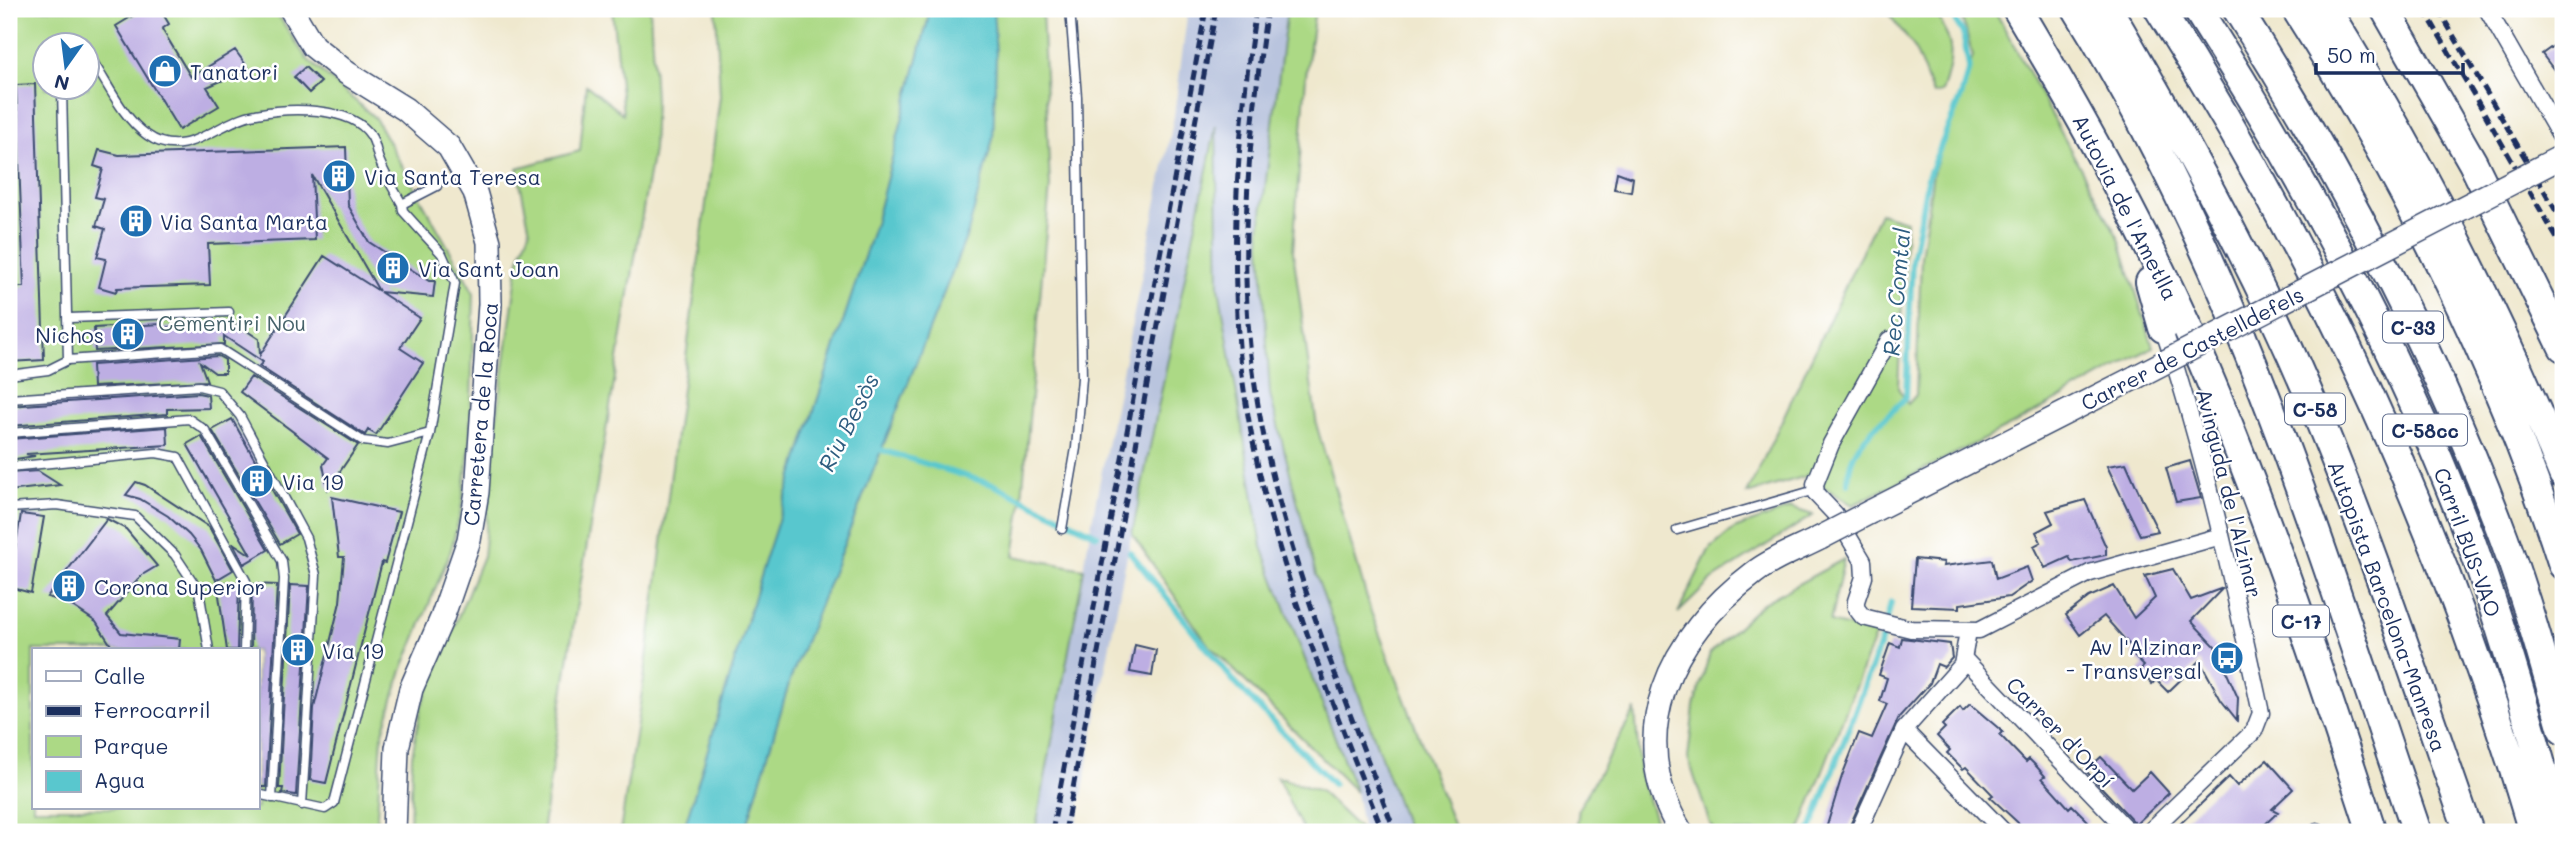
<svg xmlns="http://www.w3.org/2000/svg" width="2572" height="841" font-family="Mali,sans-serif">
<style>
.industrial{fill:#b9c4de}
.green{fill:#acd985;stroke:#648472;stroke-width:2;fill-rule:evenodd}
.water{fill:#59c7ce;stroke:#3a7b96;stroke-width:2}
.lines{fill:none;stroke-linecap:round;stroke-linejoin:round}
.stream{stroke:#59c7ce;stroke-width:6}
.building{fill:#bdaee3}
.lane-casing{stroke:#3b4b6f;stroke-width:11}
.street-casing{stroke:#3b4b6f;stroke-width:19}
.secondary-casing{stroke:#3b4b6f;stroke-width:26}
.highway-casing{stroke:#3b4b6f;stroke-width:32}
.lane{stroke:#fff;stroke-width:8}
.street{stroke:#fff;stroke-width:16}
.secondary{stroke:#fff;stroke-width:23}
.highway{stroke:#fff;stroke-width:28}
.rail{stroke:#1b2f5e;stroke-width:5;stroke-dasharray:10 5;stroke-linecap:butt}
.secondary-bridge-casing{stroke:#3b4b6f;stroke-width:26;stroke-linecap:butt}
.secondary-bridge{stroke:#fff;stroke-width:23}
.labels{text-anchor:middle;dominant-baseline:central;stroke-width:5;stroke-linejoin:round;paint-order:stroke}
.shield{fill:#fff;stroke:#5f6d8e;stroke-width:2}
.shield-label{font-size:19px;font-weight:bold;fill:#1b2f5e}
.poi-label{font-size:21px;fill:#1b2f5e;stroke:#fff;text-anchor:start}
.street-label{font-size:21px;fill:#1b2f5e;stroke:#fff}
.park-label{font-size:21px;fill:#46626a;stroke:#fff}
.water-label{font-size:23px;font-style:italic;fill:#2e5d80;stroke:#fff}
</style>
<rect width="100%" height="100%" fill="#fff"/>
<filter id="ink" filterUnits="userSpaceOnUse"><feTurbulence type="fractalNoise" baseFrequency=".0143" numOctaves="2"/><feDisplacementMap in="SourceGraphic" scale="14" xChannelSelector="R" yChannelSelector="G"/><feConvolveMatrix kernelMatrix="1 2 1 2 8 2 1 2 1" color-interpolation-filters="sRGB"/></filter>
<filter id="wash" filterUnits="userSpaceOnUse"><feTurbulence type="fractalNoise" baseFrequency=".00686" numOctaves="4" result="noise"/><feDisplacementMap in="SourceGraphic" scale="28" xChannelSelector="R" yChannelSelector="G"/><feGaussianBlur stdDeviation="1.57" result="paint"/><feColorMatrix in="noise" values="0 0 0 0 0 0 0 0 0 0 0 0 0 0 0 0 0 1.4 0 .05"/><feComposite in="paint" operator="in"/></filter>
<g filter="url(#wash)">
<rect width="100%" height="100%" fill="#efe8ce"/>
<!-- industrial -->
<path class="industrial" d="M 1188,9 L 1287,9 L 1260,229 L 1270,394 L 1316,575 L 1408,832 L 1363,832 L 1356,792 L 1262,547 L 1219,287 L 1215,130 L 1123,575 L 1075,832 L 1035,832 L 1096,500 L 1174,117 Z"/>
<!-- green -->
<path class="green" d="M 9,9 L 274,9 L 307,59 L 375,118 L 474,293 L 470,445 L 461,511 L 451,550 L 401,673 L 382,736 L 376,832 L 9,832 ZM 46,46 L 88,46 L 88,88 L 46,88 ZM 33,650 L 257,650 L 257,808 L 33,808 Z
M 612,9 L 650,9 L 655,100 L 653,150 L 574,622 L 542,832 L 410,832 L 412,756 L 421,707 L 483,556 L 497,417 L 519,259 L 530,231 L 517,168 L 580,151 L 586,85 L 623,114 Z
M 716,9 L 928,9 L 928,20 L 875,224 L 763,567 L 683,832 L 620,832 L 646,666 L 720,96 Z
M 993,9 L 1042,9 L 1050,186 L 1021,509 L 1014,556 L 1084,569 L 1035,832 L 745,832 L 790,680 L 968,232 L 993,138 L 996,56 Z
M 1287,9 L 1315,9 L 1306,76 L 1293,251 L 1317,427 L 1371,612 L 1456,832 L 1408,832 L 1316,575 L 1270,394 L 1260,229 Z
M 1885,9 L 1934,9 C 1954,43 1955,56 1942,92 L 1933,94 L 1914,47 Z
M 1956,9 L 1994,9 L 2120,241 L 2153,347 L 2012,425 L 1853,505 L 1806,476 L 1747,494 L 1880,213 L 1906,221 L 1898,388 L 1908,404 L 1916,395 L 1921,257 L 1933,173 L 1973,56 L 1963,21 Z
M 1216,126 L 1219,287 L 1262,547 L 1356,792 L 1207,643 L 1132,534 Z
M 1791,508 L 1813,515 L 1712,580 L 1678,613 L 1709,550 L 1734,529 Z
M 1844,559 L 1830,622 L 1876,633 L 1799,832 L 1717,832 L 1710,824 L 1688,758 L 1694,706 L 1710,653 L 1763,603 Z
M 1635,710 L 1640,775 L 1659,832 L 1576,832 L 1579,808 Z
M 1277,777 L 1320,791 L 1363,832 L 1304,832 Z"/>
<!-- water -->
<path class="water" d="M 928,9 L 993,9 L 996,56 L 993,138 L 968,232 L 790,680 L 745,832 L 683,832 L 763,567 L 875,224 L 928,20 Z"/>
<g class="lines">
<!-- stream -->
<path class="stream" d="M 875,448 L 994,485 L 1097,535
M 1848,484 C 1847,442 1880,426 1906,397 L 1912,261 L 1928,177 L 1962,94 L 1969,67 L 1963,33 L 1948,9
M 1130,552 L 1236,684 L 1333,784
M 1810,832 L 1883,636 L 1891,602"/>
</g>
<g id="blocks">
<!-- building -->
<path class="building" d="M 144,9 L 160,9 L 169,24 L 162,29 L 191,77 L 235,50 L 249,69 L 207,87 L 219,106 L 179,130 L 116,26 Z
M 2563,39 L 2563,82 L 2542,54 Z
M 305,67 L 321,82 L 309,93 L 294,77 Z
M 35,84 L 44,360 L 9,362 L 9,287 L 24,287 L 16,85 Z
M 346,147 L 348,205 L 369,242 L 429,281 L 435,281 L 433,297 L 380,292 L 420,318 L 400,348 L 423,363 L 376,435 L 368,430 L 365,435 L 259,366 L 263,362 L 224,336 L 224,344 L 95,351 L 94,328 L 161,324 L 161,328 L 235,323 L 259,339 L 260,355 L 324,256 L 379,291 L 312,175 L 315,240 L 208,244 L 210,285 L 117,288 L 116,292 L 99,287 L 106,259 L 97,257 L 105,229 L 96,226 L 104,199 L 95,197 L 103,169 L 94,166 L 99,150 L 119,155 Z
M 1617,172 L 1633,178 L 1631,192 L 1614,189 Z
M 218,356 L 225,360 L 225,373 L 215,373 L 200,362 L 207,381 L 93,387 L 92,365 Z
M 251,377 L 358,445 L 328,489 L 323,465 L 328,458 L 240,392 Z
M 198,393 L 208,395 L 209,408 L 167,409 L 167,414 L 9,426 L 9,406 Z
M 232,419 L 297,534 L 280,544 L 212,430 Z
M 167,427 L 168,445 L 26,454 L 35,456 L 9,460 L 9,439 Z
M 201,436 L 268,550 L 244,564 L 233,543 L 251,555 L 187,444 Z
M 2190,461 L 2201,498 L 2176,502 L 2166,468 Z
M 2126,463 L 2142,499 L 2158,531 L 2140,535 L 2107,466 Z
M 38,471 L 60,485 L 9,491 L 9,473 Z
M 136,482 L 145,485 L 209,527 L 233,570 L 216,580 L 201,550 L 189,535 L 168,516 L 140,499 L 126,495 Z
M 332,497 L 399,512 L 385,563 L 382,562 L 326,783 L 310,780 L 314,708 L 340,602 L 344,557 L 339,557 Z
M 2085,500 L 2106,547 L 2106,555 L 2072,562 L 2069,557 L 2045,568 L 2034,546 L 2041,542 L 2036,532 L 2053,523 L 2047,511 Z
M 21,514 L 44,517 L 31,593 L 9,587 Z
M 107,519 L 126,529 L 157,566 L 142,575 L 107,616 L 121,633 L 180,639 L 179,650 L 114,650 L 96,622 L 66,602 L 47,597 Z
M 1915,559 L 1944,562 L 1943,566 L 1992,560 L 1996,579 L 2027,567 L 2032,581 L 2009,597 L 1960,604 L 1960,608 L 1911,606 Z
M 2173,569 L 2191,600 L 2223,588 L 2191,621 L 2215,646 L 2238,698 L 2237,720 L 2221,700 L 2200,661 L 2168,692 L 2156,680 L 2152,684 L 2139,671 L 2144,666 L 2132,654 L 2135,651 L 2104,616 L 2080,635 L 2066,615 L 2089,597 L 2114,586 L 2134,618 L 2155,598 L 2145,576 Z
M 217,582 L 239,583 L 237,650 L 227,650 Z
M 252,584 L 277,585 L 266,787 L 257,787 L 257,650 L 251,650 Z
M 290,585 L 309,586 L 296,795 L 282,793 L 283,788 L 279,788 Z
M 1902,638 L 1950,644 L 1952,658 L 1944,667 L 1937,664 L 1930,683 L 1899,717 L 1847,832 L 1825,832 L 1842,776 L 1859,733 L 1872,738 L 1887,704 L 1880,701 L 1887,678 L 1879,675 L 1890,643 L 1900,647 Z
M 1135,645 L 1156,650 L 1152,676 L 1130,672 Z
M 1970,704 L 2003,732 L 2000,735 L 2026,762 L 2029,759 L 2037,767 L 2045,776 L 2042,778 L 2069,808 L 2072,805 L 2088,821 L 2085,824 L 2093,832 L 2028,832 L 1990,797 L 1993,795 L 1966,767 L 1963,769 L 1947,753 L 1950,750 L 1937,736 L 1945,728 L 1942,725 L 1960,707 L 1963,711 Z
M 2101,757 L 2132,789 L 2150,772 L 2169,793 L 2136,824 L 2086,771 Z
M 2267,760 L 2293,789 L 2272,809 L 2278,812 L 2257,832 L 2188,832 L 2180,824 L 2229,777 L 2237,786 Z"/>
</g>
</g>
<g filter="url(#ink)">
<use href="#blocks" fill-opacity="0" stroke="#3b4b6f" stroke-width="2"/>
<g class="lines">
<defs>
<path id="lane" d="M 88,62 L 93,62 C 109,86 123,118 147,135 C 186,163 218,120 256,114 C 287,108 352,105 371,136 C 376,143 376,154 380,162 C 386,177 394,190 402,204
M 70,318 L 229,312
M 68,360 L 220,349 L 363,441 L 388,444 L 430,433
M 9,375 L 48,370 L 68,360 L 62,88
M 9,399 L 199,386 L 219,391 L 240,416 L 306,538 L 316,575 L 302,805
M 9,433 L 189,419 L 205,430 L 282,561 L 284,579 L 272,798
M 9,467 L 156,453 L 178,457 L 246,581 L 244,650
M 9,508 L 57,505 L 135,516 L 175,555 L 199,591 L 209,650
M 1062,529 L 1076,448 L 1082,378 L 1077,97 L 1070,9
M 1677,530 L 1815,490
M 257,794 L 325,809 L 334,803 L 430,433 L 455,283 L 442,254 L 403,211 L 402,204 L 437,186"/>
<path id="street" d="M 2487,9 L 2563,141
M 1889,340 L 1831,444 L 1815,484 L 1816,494 L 1835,514 L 1863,561 L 1864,577 L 1856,601 L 1856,608 L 1863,617 L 1911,629 L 1979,630 L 2090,573 L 2221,536
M 1964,659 L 2129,832
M 1904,730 L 2004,832
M 1858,832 L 1904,730 L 1962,665 L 1968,631
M 2149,832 L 2254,731 L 2261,713 C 2233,584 2205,454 2163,328
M 2317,832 L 2317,831"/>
<path id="secondary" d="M 291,9 L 313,46 L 347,73 L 405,109 L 449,147 L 475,192 L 489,242 L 490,304 L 477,492 L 469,540 L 442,618 L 411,689 L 397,748 L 394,832
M 1870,512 L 2136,377
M 1681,832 C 1622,734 1670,636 1754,573 C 1773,558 1799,549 1820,538"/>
<path id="highway" d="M 2017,9 C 2091,133 2161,260 2216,394 C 2275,537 2324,685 2372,832
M 2077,9 C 2238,267 2320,547 2417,832
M 2108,9 C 2185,141 2261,277 2319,419 C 2375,554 2421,694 2469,832
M 2159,9 C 2323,266 2447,539 2533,832
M 2197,9 C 2304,177 2402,356 2472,544 C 2506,639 2533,736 2560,832
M 2237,9 C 2342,175 2435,353 2504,538 C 2527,601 2545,666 2563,730
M 2296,9 C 2406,182 2500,369 2563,565
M 2326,9 C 2418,157 2498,313 2563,474
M 2385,9 L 2473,163 L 2563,347
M 2150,282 L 2163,328"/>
</defs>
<!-- lane casing -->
<use href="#lane" class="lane-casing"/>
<!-- street casing -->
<use href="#street" class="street-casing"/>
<!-- secondary casing -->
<use href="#secondary" class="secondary-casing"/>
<!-- highway casing -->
<use href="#highway" class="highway-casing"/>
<!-- lane -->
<use href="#lane" class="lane"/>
<!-- street -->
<use href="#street" class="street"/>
<!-- secondary -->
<use href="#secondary" class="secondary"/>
<!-- highway -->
<use href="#highway" class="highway"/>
<!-- rail -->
<path class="rail" d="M 1256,9 C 1239,121 1230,233 1239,346 C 1253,511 1323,680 1383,832
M 1267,9 C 1251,120 1239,234 1250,346 C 1267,515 1336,675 1395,832
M 2424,9 L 2563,249
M 2438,9 L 2563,223
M 1052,832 L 1206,9
M 1065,832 L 1216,9"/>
<defs>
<path id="secondary-bridge" d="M 2136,377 L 2563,156
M 1820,538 L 1870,512"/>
</defs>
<!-- secondary-bridge casing -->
<use href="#secondary-bridge" class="secondary-bridge-casing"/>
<!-- secondary-bridge -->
<use href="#secondary-bridge" class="secondary-bridge"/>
</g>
</g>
<!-- icons -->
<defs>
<symbol id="shop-disc" viewBox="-11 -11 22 22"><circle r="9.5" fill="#1f6fb2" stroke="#fff"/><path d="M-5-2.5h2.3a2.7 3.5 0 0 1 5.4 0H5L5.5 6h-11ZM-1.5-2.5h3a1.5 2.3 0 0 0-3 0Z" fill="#fff"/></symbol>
<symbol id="building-disc" viewBox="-11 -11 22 22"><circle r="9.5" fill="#1f6fb2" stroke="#fff"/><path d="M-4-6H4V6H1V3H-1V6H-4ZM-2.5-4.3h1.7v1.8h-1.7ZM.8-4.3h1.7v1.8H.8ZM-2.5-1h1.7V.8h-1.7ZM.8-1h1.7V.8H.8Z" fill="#fff"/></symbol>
<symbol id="bus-disc" viewBox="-11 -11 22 22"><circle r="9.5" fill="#1f6fb2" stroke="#fff"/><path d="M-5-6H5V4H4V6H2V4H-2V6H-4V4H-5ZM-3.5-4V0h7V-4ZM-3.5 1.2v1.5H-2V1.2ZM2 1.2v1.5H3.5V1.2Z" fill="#fff"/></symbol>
</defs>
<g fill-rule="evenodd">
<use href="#shop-disc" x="146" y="52" width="38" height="38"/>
<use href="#building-disc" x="320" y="157" width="38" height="38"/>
<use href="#building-disc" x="117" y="202" width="38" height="38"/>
<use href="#building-disc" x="374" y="249" width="38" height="38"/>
<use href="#building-disc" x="109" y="315" width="38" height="38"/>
<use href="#building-disc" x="238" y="462" width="38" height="38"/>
<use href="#building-disc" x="50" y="567" width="38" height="38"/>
<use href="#building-disc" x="279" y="631" width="38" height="38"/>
<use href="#bus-disc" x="2208" y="639" width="38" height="38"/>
</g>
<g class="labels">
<!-- shield labels -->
<g class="shield">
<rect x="2383" y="311.5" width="60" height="31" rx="5"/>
<rect x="2285" y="393.5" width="60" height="31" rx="5"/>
<rect x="2383" y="414.5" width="84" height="31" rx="5"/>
<rect x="2273" y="605.5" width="56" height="31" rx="5"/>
</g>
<g class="shield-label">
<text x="2413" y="327">C-33</text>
<text x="2315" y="409">C-58</text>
<text x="2425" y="430">C-58cc</text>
<text x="2301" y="621">C-17</text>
</g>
<!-- poi labels -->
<g class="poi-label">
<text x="190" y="71">Tanatori</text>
<text x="364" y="176">Via Santa Teresa</text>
<text x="160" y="221">Via Santa Marta</text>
<text x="418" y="268">Via Sant Joan</text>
<text x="104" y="334" text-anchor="end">Nichos</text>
<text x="282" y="481">Via 19</text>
<text x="94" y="586">Corona Superior</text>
<text x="2202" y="646" text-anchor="end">Av l'Alzinar<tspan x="2202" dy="24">- Transversal</tspan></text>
<text x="322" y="650">Vía 19</text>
</g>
<!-- street labels -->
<g class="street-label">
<text transform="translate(2126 207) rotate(63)">Autovia de l'Ametlla</text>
<text transform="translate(2192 348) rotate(-27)">Carrer de Castelldefels</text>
<text transform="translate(480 414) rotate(-85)">Carretera de la Roca</text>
<text transform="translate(2230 493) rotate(76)">Avinguda de l'Alzinar</text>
<text transform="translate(2468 542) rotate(70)">Carril BUS-VAO</text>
<text transform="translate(2388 606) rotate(70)">Autopista Barcelona-Manresa</text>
<text transform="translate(2061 732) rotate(46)">Carrer d'Orpí</text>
</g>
<!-- park labels -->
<g class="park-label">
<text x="232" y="322">Cementiri Nou</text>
</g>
<!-- water labels -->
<g class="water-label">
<text transform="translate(1896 292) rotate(-85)">Rec Comtal</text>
<text transform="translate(848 422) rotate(-63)">Riu Besòs</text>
</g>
</g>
<!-- margin -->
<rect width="2572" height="841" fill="none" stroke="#fff" stroke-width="35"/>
<!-- legend -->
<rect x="32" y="648" width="228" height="161" fill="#ffffff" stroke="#a4acbf" stroke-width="2"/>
<rect x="46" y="671" width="35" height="10" fill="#ffffff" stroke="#a4acbf" stroke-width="2"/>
<text x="94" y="684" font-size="21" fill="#1b2f5e">Calle</text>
<rect x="46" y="706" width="35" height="10" fill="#1b2f5e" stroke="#a4acbf" stroke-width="2"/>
<text x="94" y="718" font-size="21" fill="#1b2f5e">Ferrocarril</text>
<rect x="46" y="736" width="35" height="21" fill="#acd985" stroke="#a4acbf" stroke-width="2"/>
<text x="94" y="754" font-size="21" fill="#1b2f5e">Parque</text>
<rect x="46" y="771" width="35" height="21" fill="#59c7ce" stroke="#a4acbf" stroke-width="2"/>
<text x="94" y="788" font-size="21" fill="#1b2f5e">Agua</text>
<!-- north arrow -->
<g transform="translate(66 66) rotate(194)"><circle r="33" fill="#ffffff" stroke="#a4acbf" stroke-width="2"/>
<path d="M0-5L12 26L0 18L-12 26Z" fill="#1f6fb2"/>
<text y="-10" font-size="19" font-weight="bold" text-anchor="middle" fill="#1b2f5e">N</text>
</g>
<!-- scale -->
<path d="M2316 63v10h147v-10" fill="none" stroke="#1b2f5e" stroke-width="3.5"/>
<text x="2327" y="63" font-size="21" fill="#1b2f5e" stroke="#ffffff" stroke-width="5" paint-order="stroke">50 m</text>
</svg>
